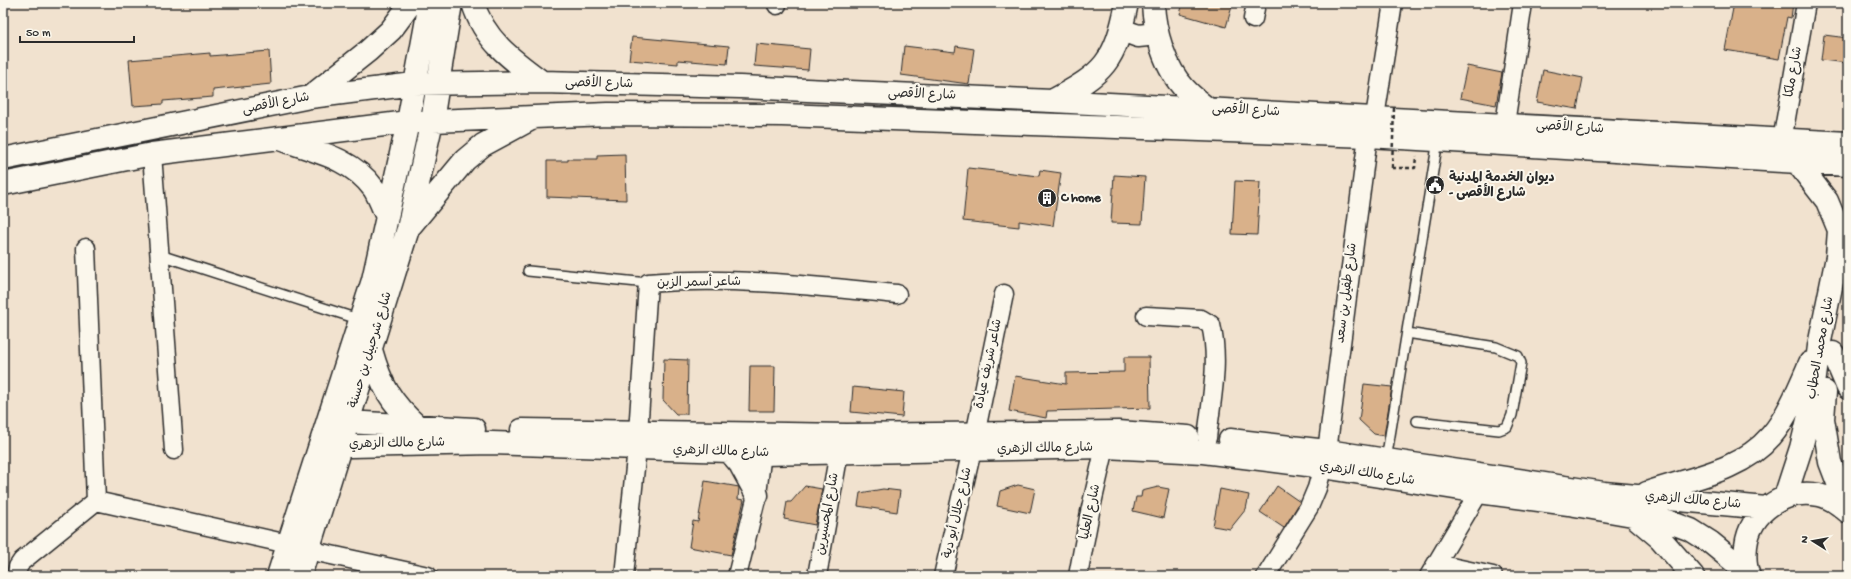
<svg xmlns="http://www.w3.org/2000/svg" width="1851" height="579" font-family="'Gochi Hand','Playpen Sans Arabic',sans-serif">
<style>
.building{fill:#d9b18a;stroke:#2b2b2b}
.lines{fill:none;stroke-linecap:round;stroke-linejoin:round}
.lane-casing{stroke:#2b2b2b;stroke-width:12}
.street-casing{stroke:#2b2b2b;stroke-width:21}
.secondary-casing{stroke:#2b2b2b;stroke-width:25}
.path{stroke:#2b2b2b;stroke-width:2.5;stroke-dasharray:4 3;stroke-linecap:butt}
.lane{stroke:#fbf7ec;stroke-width:9}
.street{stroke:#fbf7ec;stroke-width:18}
.secondary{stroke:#fbf7ec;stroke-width:22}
.path-bridge{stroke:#2b2b2b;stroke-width:2.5;stroke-dasharray:4 3;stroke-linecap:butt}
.labels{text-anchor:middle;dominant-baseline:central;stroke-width:4;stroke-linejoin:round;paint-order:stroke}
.street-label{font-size:13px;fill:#2b2b2b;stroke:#fbf7ec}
.poi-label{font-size:13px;font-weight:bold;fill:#2b2b2b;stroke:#fbf7ec;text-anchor:start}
</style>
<rect width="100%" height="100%" fill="#f1e2cf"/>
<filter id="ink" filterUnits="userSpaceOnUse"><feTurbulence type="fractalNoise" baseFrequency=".025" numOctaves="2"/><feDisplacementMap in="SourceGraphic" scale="8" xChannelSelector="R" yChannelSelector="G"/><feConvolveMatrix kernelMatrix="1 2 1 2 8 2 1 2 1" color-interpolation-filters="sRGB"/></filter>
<g filter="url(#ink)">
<!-- building -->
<path class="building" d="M 1183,3 L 1233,3 L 1226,27 L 1180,14 Z
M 1734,3 L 1793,3 L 1791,18 L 1787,17 L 1779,59 L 1725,50 Z
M 1824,35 L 1848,38 L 1848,63 L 1821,60 Z
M 632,37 L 729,46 L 727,64 L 678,60 L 678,64 L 629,60 Z
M 756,44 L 810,49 L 808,70 L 754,66 Z
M 904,46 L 955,52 L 956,46 L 974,49 L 969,84 L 901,75 Z
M 269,51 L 271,84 L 213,90 L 213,97 L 163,101 L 163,104 L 133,106 L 129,60 L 210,53 L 210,56 Z
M 1467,66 L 1502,73 L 1496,105 L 1460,98 Z
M 1543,70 L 1583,78 L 1577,109 L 1537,102 Z
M 625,154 L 626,200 L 547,197 L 547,161 L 568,161 L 568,159 L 597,159 L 597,155 Z
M 968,168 L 1039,176 L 1040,170 L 1061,173 L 1053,226 L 1019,221 L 1019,227 L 963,221 Z
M 1114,175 L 1145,177 L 1142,224 L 1111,223 Z
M 1235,181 L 1260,182 L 1257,235 L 1232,234 Z
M 1124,357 L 1149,357 L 1150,408 L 1047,411 L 1046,418 L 1009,411 L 1015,376 L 1066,384 L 1066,373 L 1124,372 Z
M 664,359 L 688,360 L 687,414 L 676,414 L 663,400 Z
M 750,366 L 775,366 L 774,411 L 749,411 Z
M 1364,384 L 1392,387 L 1384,436 L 1374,434 L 1359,420 Z
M 853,387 L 904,392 L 902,417 L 851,412 Z
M 705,481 L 739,487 L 738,499 L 744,500 L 731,555 L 689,547 L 693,521 L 698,522 Z
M 1018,485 L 1035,489 L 1030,513 L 997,506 L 1000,491 Z
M 805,486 L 822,489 L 815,525 L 784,519 L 787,502 L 791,502 Z
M 1277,486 L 1300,502 L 1284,528 L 1260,512 Z
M 1158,487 L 1169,489 L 1163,518 L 1133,511 L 1136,497 L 1141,497 L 1142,491 Z
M 883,489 L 900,491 L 897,512 L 858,506 L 860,493 Z
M 1220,489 L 1249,495 L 1246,509 L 1230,529 L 1213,526 Z"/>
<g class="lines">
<defs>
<path id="lane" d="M 160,255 L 361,320
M 528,271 L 648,283
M 1407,333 L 1496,347 L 1518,356 L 1521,363 L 1512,415 L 1507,427 L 1499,430 L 1417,421
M 1386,460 L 1438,140"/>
<path id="street" d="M 777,5 L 777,3
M 1253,19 L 1256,3
M 1375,117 L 1393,3
M 1505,124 L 1523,3
M 1782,141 L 1806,3
M 152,154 L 174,450
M 86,248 L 96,501
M 1146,316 L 1201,319 L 1211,325 C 1220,362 1211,401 1207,438
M 308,550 L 428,576
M 1437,564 L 1493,576
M 16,576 L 18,567 L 22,561 L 96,501 L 288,544
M 624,576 L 637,448 L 648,283 C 731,276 815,286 897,294
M 737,576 L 757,495 L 763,442
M 817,576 L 839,452
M 943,576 L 972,450 L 1004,294
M 1078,576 L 1090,512 L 1105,447
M 1266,576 L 1309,507 L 1317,488 L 1327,451 L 1368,136
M 1429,576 L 1479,492"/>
<path id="secondary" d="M 473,3 C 484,40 512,60 542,82
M 1153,3 C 1154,30 1165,69 1185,89 C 1192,97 1201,103 1209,110
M 1122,30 L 1138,36 L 1157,34
M 310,97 L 368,51 L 391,30 L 411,3
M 1052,101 C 1105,73 1115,62 1127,3
M 280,139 C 314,151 352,158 374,189 C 379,197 383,208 387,217
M 3,159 L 310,97 L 414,84 L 542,82 L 740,87 L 1052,101 L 1848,143
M 3,184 L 152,154 L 408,122 L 608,114 L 782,115 L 1368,136 L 1848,165
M 411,225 L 465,160 L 483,145 L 531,119
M 371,350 C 381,385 390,402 418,427
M 1833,353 L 1848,388
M 1825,392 L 1823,419 L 1830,462 L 1848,509
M 328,421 L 474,429
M 522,430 L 847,435 L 1118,432 L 1188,437
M 1230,440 L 1327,451 L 1604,493 L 1766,508
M 321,443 L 351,446 L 492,443 L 729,451 L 762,454 L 1105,447 L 1203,452 L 1323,467 L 1479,492 L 1569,504 L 1667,521 L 1691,530 L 1710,542 L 1748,573
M 729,451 L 740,464 L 757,495
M 1647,493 C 1690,478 1740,472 1771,436 C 1787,418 1800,386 1810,363
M 1785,497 L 1801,448 L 1811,408 L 1819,346 L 1837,257 L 1839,230 L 1827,201 L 1796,161
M 1634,516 L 1660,538 L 1693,576
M 278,576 L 373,280 L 408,122 L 430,3
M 300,576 L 408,229 L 432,121 L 451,3
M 1749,576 C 1745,567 1745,555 1746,546 C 1750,511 1785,488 1819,495 C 1830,497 1839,504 1848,512"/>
</defs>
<!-- lane casing -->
<use href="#lane" class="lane-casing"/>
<!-- street casing -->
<use href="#street" class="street-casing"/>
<!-- secondary casing -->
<use href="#secondary" class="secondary-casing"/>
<!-- path -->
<path class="path" d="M 1392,168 L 1415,168 L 1416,156"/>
<!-- lane -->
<use href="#lane" class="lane"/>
<!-- street -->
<use href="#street" class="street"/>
<!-- secondary -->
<use href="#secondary" class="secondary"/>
<!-- path-bridge -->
<path class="path-bridge" d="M 1392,168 L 1394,108"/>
</g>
</g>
<!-- icons -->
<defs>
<symbol id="civic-disc" viewBox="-11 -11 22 22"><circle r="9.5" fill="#2b2b2b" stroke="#fbf7ec"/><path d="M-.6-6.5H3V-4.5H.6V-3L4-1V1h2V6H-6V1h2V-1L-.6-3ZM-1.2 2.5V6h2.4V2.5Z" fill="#fff"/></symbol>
<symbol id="building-disc" viewBox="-11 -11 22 22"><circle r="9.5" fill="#2b2b2b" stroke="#fbf7ec"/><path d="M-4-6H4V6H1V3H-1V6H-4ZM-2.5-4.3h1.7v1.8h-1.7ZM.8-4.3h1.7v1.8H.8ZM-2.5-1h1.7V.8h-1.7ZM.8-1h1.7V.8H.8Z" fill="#fff"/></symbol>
</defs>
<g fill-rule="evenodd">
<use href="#civic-disc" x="1424" y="174" width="22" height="22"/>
<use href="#building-disc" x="1036" y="187" width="22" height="22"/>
</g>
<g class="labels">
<!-- street labels -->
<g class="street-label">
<text transform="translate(1794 72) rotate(-80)">شارع ملكا</text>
<text transform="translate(599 84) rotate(1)">شارع الأقصى</text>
<text transform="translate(922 95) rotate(2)">شارع الأقصى</text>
<text transform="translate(276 104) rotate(-11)">شارع الأقصى</text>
<text transform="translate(1246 111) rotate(3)">شارع الأقصى</text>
<text transform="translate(1570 128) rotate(3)">شارع الأقصى</text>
<text transform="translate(699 283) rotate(-1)">شاعر أسمر الزبن</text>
<text transform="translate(1347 293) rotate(-83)">شارع طفيل بن سعد</text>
<text transform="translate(1821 348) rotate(-80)">شارع محمد الحطاب</text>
<text transform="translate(371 350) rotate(-73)">شارع شرحبيل بن حسنة</text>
<text transform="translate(989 364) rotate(-78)">شاعر شريف عيادة</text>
<text transform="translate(397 444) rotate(-1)">شارع مالك الزهري</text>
<text transform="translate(1045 449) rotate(-1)">شارع مالك الزهري</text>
<text transform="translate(721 452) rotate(2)">شارع مالك الزهري</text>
<text transform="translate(1367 474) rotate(9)">شارع مالك الزهري</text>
<text transform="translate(1693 501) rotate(5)">شارع مالك الزهري</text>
<text transform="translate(1091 512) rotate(-78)">شارع العليا</text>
<text transform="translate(958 513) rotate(-77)">شارع جلال أبو دية</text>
<text transform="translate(828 514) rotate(-80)">شارع المحسيرين</text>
</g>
<!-- poi labels -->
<g class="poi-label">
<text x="1449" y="178">ديوان الخدمة المدنية<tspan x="1449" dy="15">- شارع الأقصى</tspan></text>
<text x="1061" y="198">C home</text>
</g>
</g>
<!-- margin -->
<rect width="1851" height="579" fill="none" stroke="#fbf7ec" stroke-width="16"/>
<rect x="8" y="8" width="1835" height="563" fill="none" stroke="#2b2b2b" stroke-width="1.5" filter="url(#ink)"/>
<!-- north arrow -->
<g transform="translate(1813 541) rotate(281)" stroke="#fbf7ec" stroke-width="3" paint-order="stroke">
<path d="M0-3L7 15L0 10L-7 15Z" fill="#2b2b2b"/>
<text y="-6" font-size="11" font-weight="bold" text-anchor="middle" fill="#2b2b2b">N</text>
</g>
<!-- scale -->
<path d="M20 36v6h114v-6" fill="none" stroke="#2b2b2b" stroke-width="2"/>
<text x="26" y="36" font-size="12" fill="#2b2b2b" stroke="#fbf7ec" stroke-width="3" paint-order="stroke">50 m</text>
</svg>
